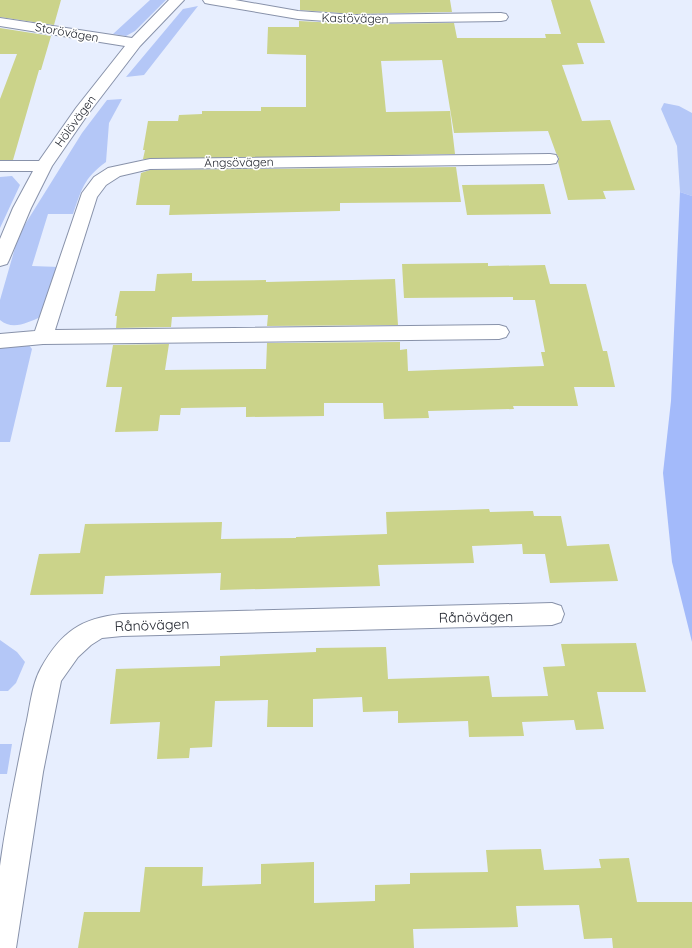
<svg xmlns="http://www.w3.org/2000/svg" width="692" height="948" font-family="Quicksand,sans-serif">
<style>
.green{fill:#b4c7f7}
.forest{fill:#a3bafa}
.building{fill:#cbd38a}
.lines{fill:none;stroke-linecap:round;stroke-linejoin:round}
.minor-casing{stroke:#8892aa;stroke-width:2}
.minor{fill:#fff;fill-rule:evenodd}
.labels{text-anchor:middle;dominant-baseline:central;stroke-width:3.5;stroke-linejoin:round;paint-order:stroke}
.far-street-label{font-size:12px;fill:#20242d;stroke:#fff}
.street-label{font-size:14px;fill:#20242d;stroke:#fff}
</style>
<rect width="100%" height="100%" fill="#e7eefe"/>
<!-- green -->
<path class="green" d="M 150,0 L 166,0 L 135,31 L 126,36 L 113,34 Z
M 198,6 L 144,75 L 126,77 L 183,9 Z
M 122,99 L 109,123 L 106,162 C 83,179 82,189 73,214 L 48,214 L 32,266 L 59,267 L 41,317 C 28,322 13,331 0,320 L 0,300 L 19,234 L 82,133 L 107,100 Z
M 664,103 L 679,106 L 692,113 L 692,196 L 680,192 L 677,146 L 661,109 Z
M 12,176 L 20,185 L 0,228 L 0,177 Z
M 28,344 L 32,349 L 10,442 L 0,442 L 0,346 Z
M 0,640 L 17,652 L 25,662 L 16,683 L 8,691 L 0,691 Z
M 0,744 L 12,744 L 7,774 L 0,774 Z"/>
<!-- forest -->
<path class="forest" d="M 680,192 L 692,196 L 692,642 L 672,562 L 663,473 L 671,401 Z"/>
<!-- building -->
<path class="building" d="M 0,0 L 61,0 L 54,25 L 0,17 Z
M 300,0 L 450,0 L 452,12 L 354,14 L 300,10 Z
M 551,0 L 590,0 L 605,43 L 577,43 L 584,64 L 562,65 L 582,121 L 610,120 L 635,190 L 603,191 L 606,199 L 568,200 L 558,162 L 559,158 L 556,153 L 548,131 L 454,133 L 442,60 L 381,61 L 386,112 L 450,111 L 455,154 L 143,159 L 145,150 L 143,150 L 148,121 L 178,121 L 179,115 L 202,114 L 202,111 L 261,111 L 261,107 L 306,107 L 306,55 L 267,54 L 268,27 L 299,27 L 299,21 L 354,24 L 454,23 L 457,38 L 546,38 L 545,34 L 561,34 Z
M 0,28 L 51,36 L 41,70 L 39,70 L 13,160 L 0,160 L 0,99 L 17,54 L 0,54 Z
M 456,167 L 461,202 L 340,203 L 340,211 L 169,215 L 170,205 L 136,205 L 141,173 L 150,170 Z
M 544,184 L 551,214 L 467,215 L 462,185 Z
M 488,263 L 488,266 L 545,265 L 550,284 L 586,284 L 603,351 L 607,351 L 615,387 L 574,387 L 578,406 L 513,406 L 514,409 L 428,411 L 429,418 L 384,419 L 383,403 L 324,403 L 324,416 L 246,417 L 246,407 L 181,408 L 180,415 L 160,415 L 158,431 L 115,432 L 122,387 L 106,387 L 113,345 L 169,344 L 165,370 L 266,369 L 267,343 L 400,342 L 400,350 L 407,349 L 408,371 L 544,366 L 541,352 L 545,352 L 535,300 L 513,300 L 513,297 L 404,298 L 402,264 Z
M 192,273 L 192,281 L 266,280 L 266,282 L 395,279 L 398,325 L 267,326 L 268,315 L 172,317 L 171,327 L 116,328 L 117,316 L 115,316 L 120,291 L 155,291 L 157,274 Z
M 489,509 L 490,512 L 533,511 L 534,516 L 561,516 L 567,546 L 609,544 L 618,581 L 550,583 L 545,554 L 523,554 L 522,544 L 472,546 L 474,563 L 378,565 L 380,586 L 220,590 L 221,573 L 105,576 L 103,594 L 30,595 L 39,554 L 80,553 L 85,524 L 222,522 L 221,539 L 296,538 L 296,537 L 387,534 L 386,512 Z
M 636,643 L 646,692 L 597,692 L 604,729 L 576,730 L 574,720 L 522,722 L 524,736 L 469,737 L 468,721 L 398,723 L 398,711 L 363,712 L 362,697 L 313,699 L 313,727 L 267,727 L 268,700 L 215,701 L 212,747 L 190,748 L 189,758 L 157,759 L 160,722 L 110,724 L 116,669 L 220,666 L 220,656 L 316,652 L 316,648 L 386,647 L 388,679 L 489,676 L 492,697 L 548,696 L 543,667 L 565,666 L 561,644 Z
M 541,849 L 544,870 L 601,868 L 599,859 L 629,858 L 637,902 L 692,902 L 692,948 L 613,948 L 612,938 L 584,939 L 579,905 L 516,906 L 518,927 L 413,929 L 414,948 L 78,948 L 84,912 L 140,912 L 145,867 L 203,867 L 202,886 L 261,884 L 261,864 L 314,862 L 314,903 L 375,901 L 375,885 L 410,884 L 410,873 L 488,872 L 486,850 Z"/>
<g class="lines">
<defs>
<path id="minor" d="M 169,0 L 184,0 L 140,46 L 88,114 L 52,166 L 31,208 L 9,260 L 7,264 L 0,266 L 0,239 L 13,208 L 33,171 L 0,171 L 0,161 L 39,161 L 76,108 L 125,46 L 0,26 L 0,18 L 132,38 Z
M 203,0 L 235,0 L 298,11 L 354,15 L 501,13 L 506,14 L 508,17 L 506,20 L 501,21 L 354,23 L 298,19 L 210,4 L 205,3 Z
M 550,154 L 556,155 L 558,159 L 556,163 L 550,164 L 150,169 L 120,176 L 106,185 L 97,197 L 55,330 L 499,325 L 506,327 L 509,332 L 506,337 L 499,339 L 43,344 L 0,348 L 0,334 L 35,331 L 82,193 L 94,177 L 108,168 L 150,159 Z
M 552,603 L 561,606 L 564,614 L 561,622 L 552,625 L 122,636 L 102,638 L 91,645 L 78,657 L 61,681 L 43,772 L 16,948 L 0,948 C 0,921 0,893 0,866 C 6,821 16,775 25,729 C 30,710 31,686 41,668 C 61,632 81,618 122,614 Z"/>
</defs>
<!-- minor casing -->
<use href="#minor" class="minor-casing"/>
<!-- minor -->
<use href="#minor" class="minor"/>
</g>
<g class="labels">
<!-- far-street labels -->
<g class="far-street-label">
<text transform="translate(355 18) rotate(1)">Kastövägen</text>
<text transform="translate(67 32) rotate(10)">Storövägen</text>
<text transform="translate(75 121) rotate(-54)">Hölövägen</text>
<text transform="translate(239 162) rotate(-1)">Ängsövägen</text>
</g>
<!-- street labels -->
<g class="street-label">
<text transform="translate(476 617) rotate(-1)">Rånövägen</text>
<text transform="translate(152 625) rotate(-2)">Rånövägen</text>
</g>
</g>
</svg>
